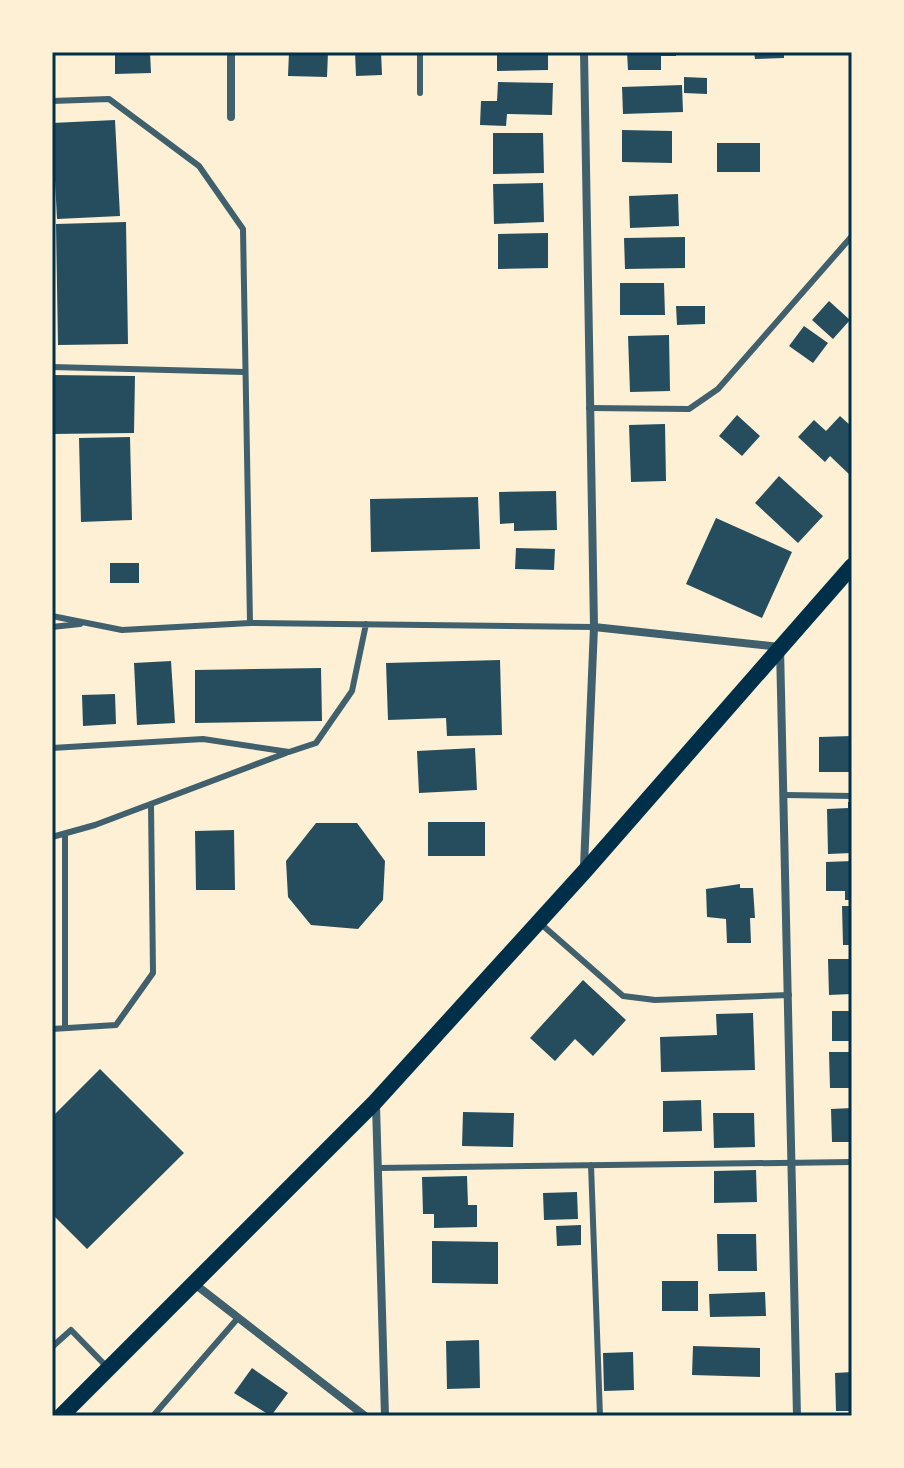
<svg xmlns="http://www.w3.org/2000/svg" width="904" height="1468" font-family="Barlow,sans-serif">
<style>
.building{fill:#264d5e}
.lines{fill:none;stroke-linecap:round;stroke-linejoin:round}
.service{stroke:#3f606c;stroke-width:6}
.minor{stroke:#3f606c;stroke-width:8}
.secondary{stroke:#003049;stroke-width:16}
.neatline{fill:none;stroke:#003049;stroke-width:3}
</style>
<rect width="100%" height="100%" fill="#fdf0d5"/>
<!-- building -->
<path class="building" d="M 115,52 L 150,52 L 151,73 L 115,74 Z
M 289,52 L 328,52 L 327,77 L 288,76 Z
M 355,52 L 381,52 L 382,75 L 356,76 Z
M 497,52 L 548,52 L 548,70 L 497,71 Z
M 627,52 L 676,52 L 676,56 L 661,56 L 661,70 L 628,70 Z
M 754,52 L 784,52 L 784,58 L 755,59 Z
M 684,77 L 707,78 L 707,94 L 684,93 Z
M 498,82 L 553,83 L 552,115 L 507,114 L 506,126 L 480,125 L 481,101 L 497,101 Z
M 682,85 L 683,112 L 623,114 L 622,87 Z
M 115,120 L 120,216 L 57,219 L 52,123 Z
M 622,130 L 672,131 L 672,163 L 622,162 Z
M 493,133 L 543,133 L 544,173 L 493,174 Z
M 717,143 L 760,143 L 760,172 L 717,172 Z
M 543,183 L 544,222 L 494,224 L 493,184 Z
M 678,194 L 679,226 L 630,228 L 629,196 Z
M 126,222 L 128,344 L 58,345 L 56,224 Z
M 548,233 L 548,268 L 498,269 L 498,234 Z
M 685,237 L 685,268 L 625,269 L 624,238 Z
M 620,283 L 664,283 L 665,315 L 620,315 Z
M 829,301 L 850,320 L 833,339 L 812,320 Z
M 676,306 L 705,306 L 705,324 L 677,325 Z
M 804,326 L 828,343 L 813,363 L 789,346 Z
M 669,335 L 670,391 L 630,392 L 628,336 Z
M 52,375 L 135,376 L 134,433 L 52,434 Z
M 737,415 L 760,436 L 742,456 L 719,436 Z
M 840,416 L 852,427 L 852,477 L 830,456 L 825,462 L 798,437 L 814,420 L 826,431 Z
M 665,424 L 666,481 L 631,482 L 629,425 Z
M 130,437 L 132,520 L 81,522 L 79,438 Z
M 779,476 L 823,516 L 798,543 L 755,503 Z
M 556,491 L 557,530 L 514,531 L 514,523 L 500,524 L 499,492 Z
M 478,497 L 480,549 L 371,552 L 370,499 Z
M 716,518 L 792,552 L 762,618 L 686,584 Z
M 516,548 L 555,549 L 554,570 L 515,569 Z
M 110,563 L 139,563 L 139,583 L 110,583 Z
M 500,660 L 502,735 L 447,736 L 446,718 L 388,720 L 386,663 Z
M 171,661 L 175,723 L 137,725 L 134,663 Z
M 321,668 L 322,721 L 195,723 L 195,670 Z
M 115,694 L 116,724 L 83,726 L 82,695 Z
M 852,736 L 852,772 L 819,772 L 819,737 Z
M 475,748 L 477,790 L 419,793 L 417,751 Z
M 848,802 L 852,802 L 852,853 L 828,854 L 827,809 L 848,808 Z
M 428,822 L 485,822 L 485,856 L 428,856 Z
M 316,823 L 357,823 L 385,861 L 383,900 L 358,929 L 311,925 L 288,897 L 286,861 Z
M 234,830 L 235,890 L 196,890 L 195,831 Z
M 852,861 L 852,900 L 845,900 L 845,891 L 826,891 L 826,862 Z
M 740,884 L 740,888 L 753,888 L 755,918 L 750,918 L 751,943 L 727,943 L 726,919 L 707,917 L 706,889 Z
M 842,906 L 852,906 L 852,945 L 843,945 Z
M 828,959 L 852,959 L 852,994 L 829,995 Z
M 583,980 L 626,1020 L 593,1056 L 575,1039 L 555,1061 L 530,1038 Z
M 832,1011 L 852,1011 L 852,1041 L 832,1041 Z
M 753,1013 L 755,1070 L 661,1072 L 660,1037 L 717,1035 L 716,1014 Z
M 829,1052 L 852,1052 L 852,1088 L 830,1088 Z
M 100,1069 L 184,1153 L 87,1249 L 52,1214 L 52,1117 Z
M 701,1100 L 702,1131 L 663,1132 L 663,1101 Z
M 852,1108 L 852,1142 L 832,1142 L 831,1109 Z
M 463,1112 L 514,1113 L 513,1147 L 462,1146 Z
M 713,1113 L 754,1113 L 755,1147 L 714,1148 Z
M 756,1170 L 757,1202 L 714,1203 L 714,1171 Z
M 467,1176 L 468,1205 L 477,1205 L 477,1227 L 434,1228 L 434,1214 L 423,1214 L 422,1177 Z
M 577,1192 L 578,1219 L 544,1220 L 543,1193 Z
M 581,1225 L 581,1245 L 557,1246 L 556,1226 Z
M 717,1234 L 756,1234 L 757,1271 L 718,1271 Z
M 432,1241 L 498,1242 L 498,1284 L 432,1283 Z
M 662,1281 L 698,1281 L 698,1311 L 662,1311 Z
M 765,1292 L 766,1316 L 710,1317 L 709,1294 Z
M 479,1340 L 480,1388 L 447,1389 L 446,1341 Z
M 693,1346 L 760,1348 L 760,1377 L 692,1375 Z
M 633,1352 L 634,1390 L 604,1391 L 603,1353 Z
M 252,1368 L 288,1393 L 271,1416 L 234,1393 Z
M 852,1372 L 852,1411 L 836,1411 L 835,1373 Z"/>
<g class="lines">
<!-- service -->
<path class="service" d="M 420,52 L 420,93
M 52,101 L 109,99 L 199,166 L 243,229 L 250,623
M 52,367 L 244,372
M 589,408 L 689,409 L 718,389 L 852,236
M 52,616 L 122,630 L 250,623 L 594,627
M 52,627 L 80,624
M 52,748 L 203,739 L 289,752 L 316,743 L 352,691 L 366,624
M 785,795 L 852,796
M 65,834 L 65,1028
M 52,837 L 95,825 L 286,753
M 541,924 L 623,996 L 655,1000 L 789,995
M 52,1029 L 116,1025 L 153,973 L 151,804
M 591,1165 L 600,1416
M 378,1168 L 852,1162
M 52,1347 L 71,1330 L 107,1367
M 153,1416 L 238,1318"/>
<!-- minor -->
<path class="minor" d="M 584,52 L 594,627 L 584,867
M 231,117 L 231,52
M 594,627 L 780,647 L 797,1416
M 376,1105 L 385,1416
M 196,1285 L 365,1416"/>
<!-- secondary -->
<path class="secondary" d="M 61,1416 L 375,1102 L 584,872 L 852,566"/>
</g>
<!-- border -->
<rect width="904" height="1468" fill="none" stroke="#fdf0d5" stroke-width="108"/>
<rect x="54" y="54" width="796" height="1360" class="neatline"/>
</svg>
